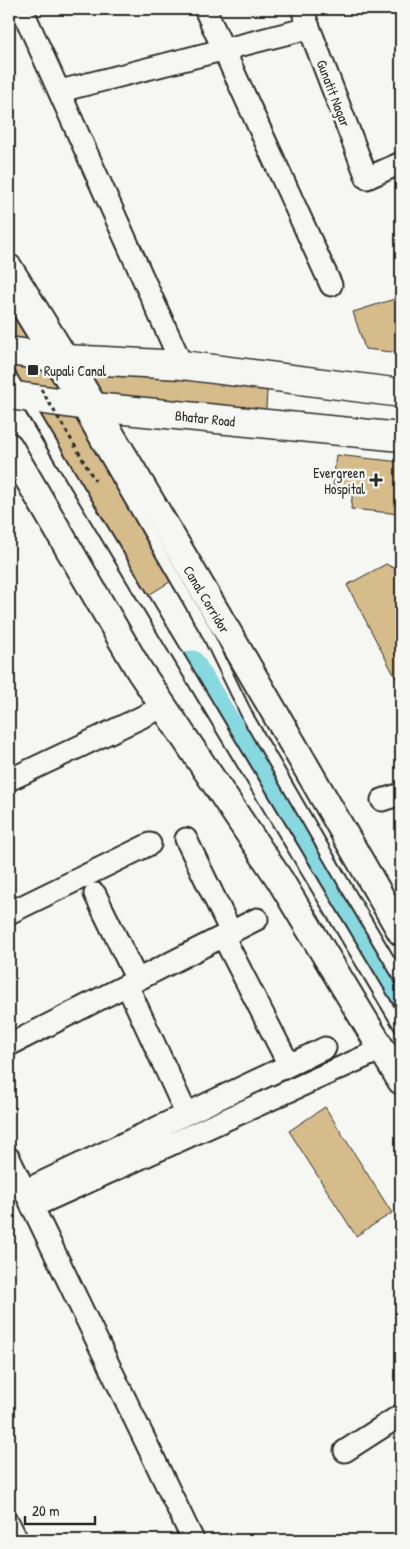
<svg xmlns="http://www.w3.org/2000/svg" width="410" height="1549" font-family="'Patrick Hand',sans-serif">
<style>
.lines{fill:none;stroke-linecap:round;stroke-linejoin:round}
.canal{stroke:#87d8df;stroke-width:25}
.building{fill:#d6bb8b;stroke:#2b2b2b}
.service-casing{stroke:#2b2b2b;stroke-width:14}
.minor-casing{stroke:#2b2b2b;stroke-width:25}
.tertiary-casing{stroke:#2b2b2b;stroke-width:30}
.secondary-casing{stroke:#2b2b2b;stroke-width:31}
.path{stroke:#2b2b2b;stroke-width:3;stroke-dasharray:4 4;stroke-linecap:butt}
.service{stroke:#f6f6f2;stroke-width:10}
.minor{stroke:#f6f6f2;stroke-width:21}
.tertiary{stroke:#f6f6f2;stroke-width:26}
.secondary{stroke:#f6f6f2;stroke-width:28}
.path-bridge{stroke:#2b2b2b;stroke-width:3;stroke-dasharray:4 4;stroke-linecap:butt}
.poi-dot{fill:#2b2b2b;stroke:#f6f6f2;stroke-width:2}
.labels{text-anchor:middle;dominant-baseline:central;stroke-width:5;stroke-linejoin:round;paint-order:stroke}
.street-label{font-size:14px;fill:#2b2b2b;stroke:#f6f6f2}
.poi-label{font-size:14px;fill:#2b2b2b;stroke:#f6f6f2;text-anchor:start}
</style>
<rect width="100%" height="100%" fill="#f6f6f2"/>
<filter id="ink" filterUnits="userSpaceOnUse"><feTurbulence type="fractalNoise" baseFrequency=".02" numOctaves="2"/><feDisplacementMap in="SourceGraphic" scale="10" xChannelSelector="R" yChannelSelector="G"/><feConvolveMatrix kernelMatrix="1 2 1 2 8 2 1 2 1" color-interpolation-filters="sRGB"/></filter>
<g filter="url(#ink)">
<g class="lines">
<!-- canal -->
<path class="canal" d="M 192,663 L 401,1008"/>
</g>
<!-- building -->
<path class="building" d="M 9,284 L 45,344 L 268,373 L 265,426 L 77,401 L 181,575 L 139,601 L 13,393 L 9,393 Z
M 401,297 L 401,353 L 365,349 L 353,312 Z
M 336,455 L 401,462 L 401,514 L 351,509 L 353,487 L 333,485 Z
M 386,564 L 401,572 L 401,688 L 347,585 Z
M 325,1107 L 392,1213 L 356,1236 L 289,1131 Z"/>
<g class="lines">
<defs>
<path id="service" d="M 9,297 L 75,405 L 206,631 L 249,719 L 339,875 L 401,980
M 9,373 L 401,1029"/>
<path id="minor" d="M 22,9 L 182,365
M 205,9 L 331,285
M 302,9 L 367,178 L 401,163
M 60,91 L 309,28
M 9,780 L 163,707
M 382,800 L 401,794
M 186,839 L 231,932
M 95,894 L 137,980
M 9,913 L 150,844
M 223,936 L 289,1065
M 127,985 L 186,1113
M 9,1045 L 257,919
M 9,1158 L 193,1540
M 24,1191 L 325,1048
M 32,1207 L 382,1049
M 345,1451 L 401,1415
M 9,1524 L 17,1540"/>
<path id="tertiary" d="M 9,268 C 145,486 273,709 401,932
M 9,446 L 139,670 L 280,880 L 401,1081"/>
<path id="secondary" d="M 9,351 L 65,359 L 182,365 L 401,393
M 9,395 L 94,407 L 401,437"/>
</defs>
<!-- service casing -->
<use href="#service" class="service-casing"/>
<!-- minor casing -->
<use href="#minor" class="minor-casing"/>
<!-- tertiary casing -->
<use href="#tertiary" class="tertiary-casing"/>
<!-- secondary casing -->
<use href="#secondary" class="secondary-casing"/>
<!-- path -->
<path class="path" d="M 78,451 L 95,481"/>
<!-- service -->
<use href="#service" class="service"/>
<!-- minor -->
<use href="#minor" class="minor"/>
<!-- tertiary -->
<use href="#tertiary" class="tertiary"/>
<!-- secondary -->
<use href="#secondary" class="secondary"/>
<!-- path-bridge -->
<path class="path-bridge" d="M 41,389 L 78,451"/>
</g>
</g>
<!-- markers -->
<g class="poi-dot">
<rect x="27" y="364" width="12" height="12" rx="2.5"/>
<path d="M373.5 472.5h5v5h5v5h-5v5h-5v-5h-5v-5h5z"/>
</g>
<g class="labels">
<!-- street labels -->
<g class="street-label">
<text transform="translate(334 93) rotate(69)">Gunatit Nagar</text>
<text transform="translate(205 418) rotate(6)">Bhatar Road</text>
<text transform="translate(207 599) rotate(59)">Canal Corridor</text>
</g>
<!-- poi labels -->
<g class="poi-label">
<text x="44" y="370">Rupali Canal</text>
<text x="365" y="472" text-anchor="end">Evergreen<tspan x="365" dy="16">Hospital</tspan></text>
</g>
</g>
<!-- margin -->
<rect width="410" height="1549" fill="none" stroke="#f6f6f2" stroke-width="30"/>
<rect x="15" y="15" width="380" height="1519" fill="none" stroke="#2b2b2b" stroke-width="2" filter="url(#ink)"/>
<!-- scale -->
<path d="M25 1516v8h70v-8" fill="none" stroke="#2b2b2b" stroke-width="2.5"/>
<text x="32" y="1516" font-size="15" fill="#2b2b2b" stroke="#f6f6f2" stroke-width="4" paint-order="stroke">20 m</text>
</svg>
